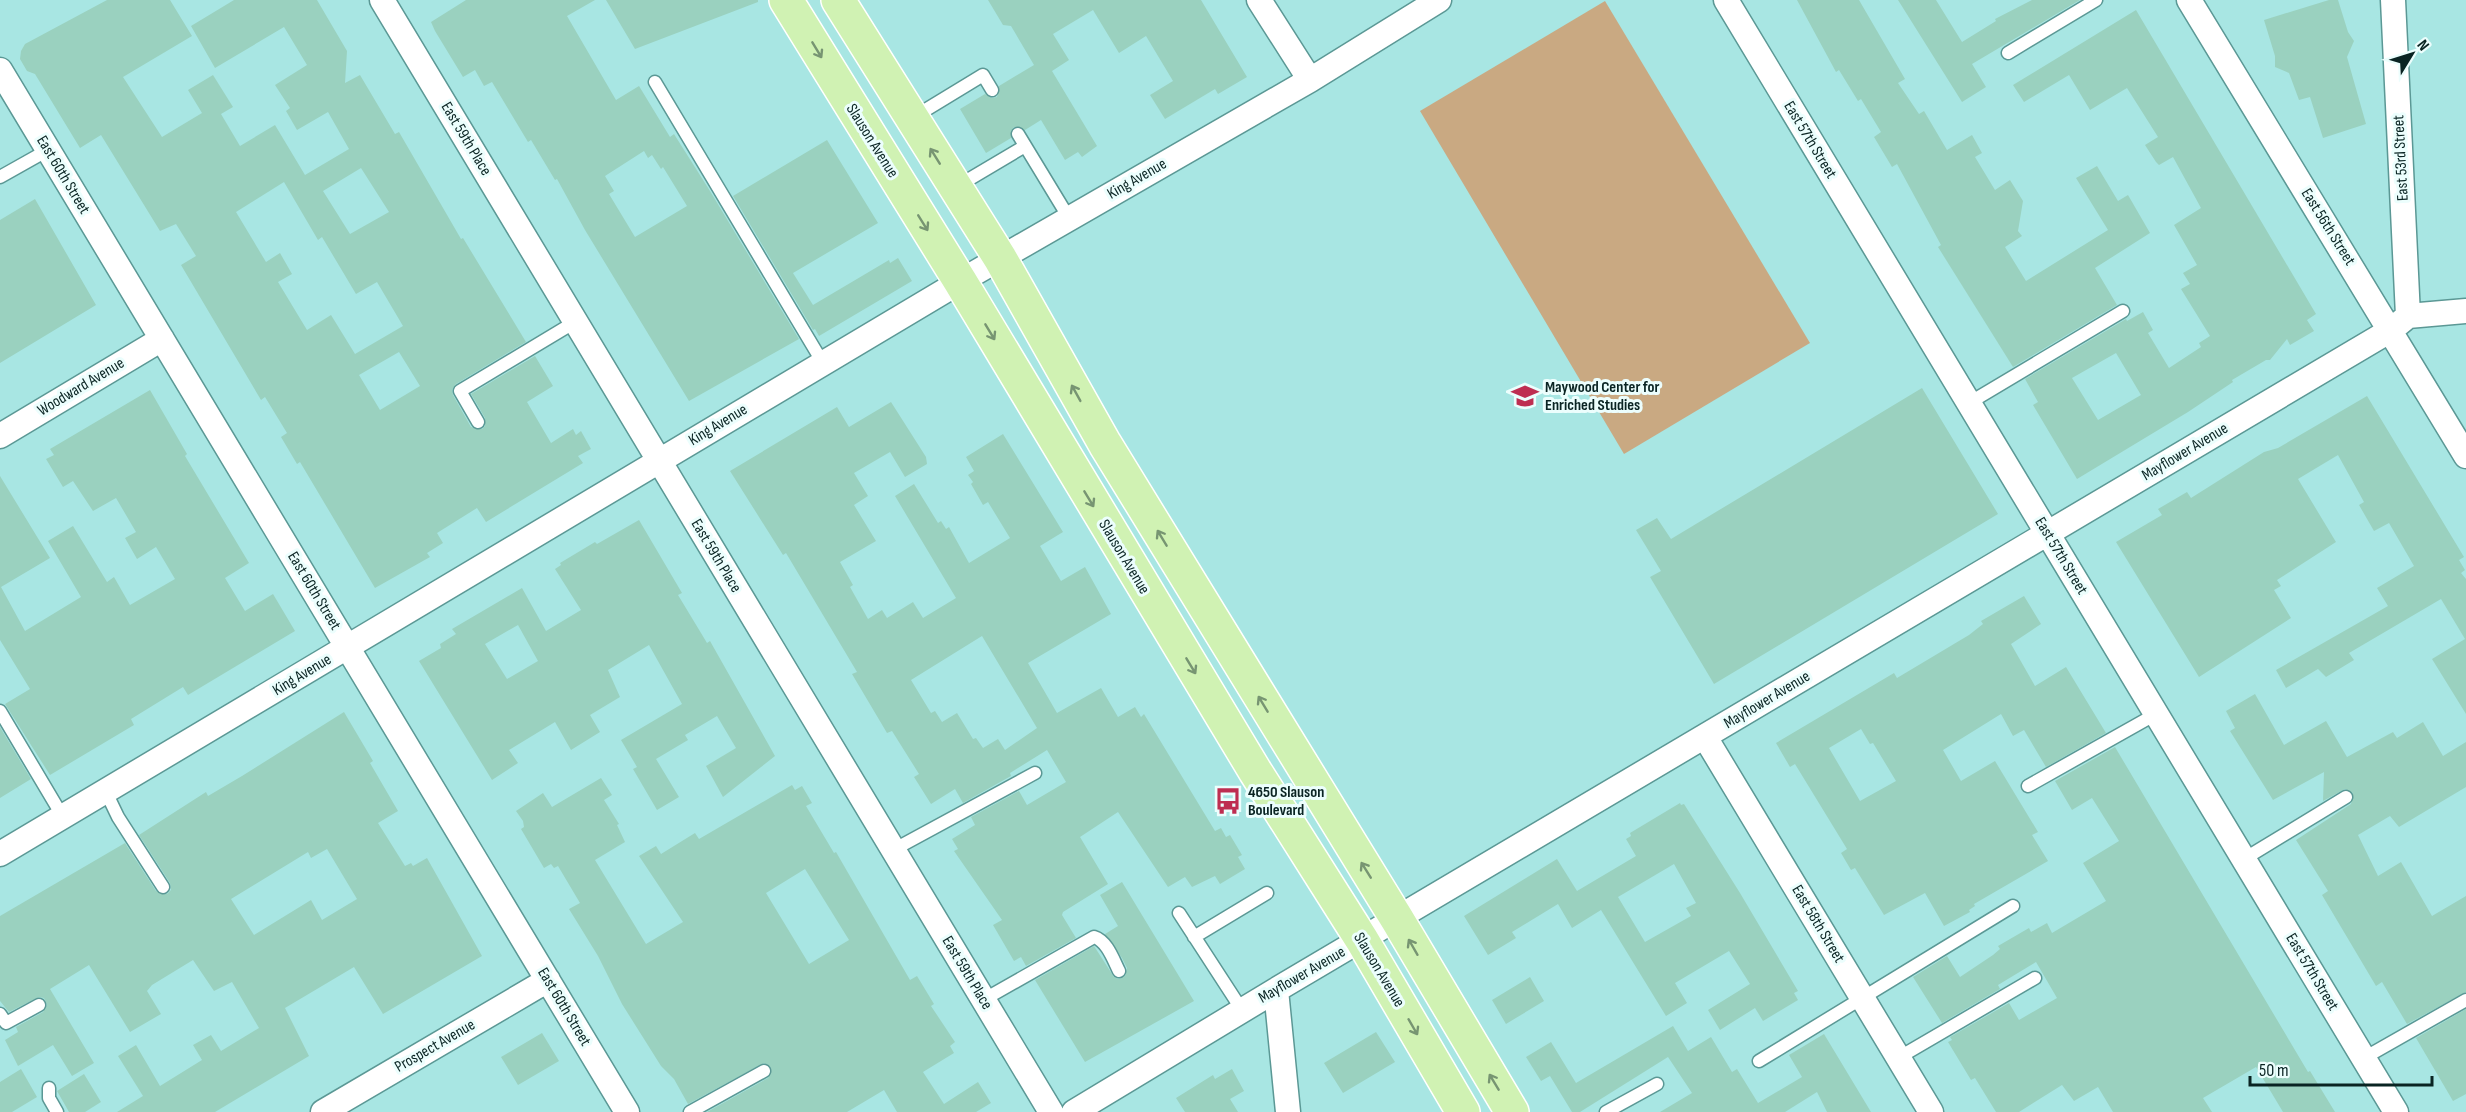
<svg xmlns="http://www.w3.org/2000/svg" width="2466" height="1112" font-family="'Sofia Sans Condensed',sans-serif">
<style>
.green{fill:#c9a982}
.building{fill:#9ad1bf;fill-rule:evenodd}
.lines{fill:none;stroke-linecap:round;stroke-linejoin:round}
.lane-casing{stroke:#5b9895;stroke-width:15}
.street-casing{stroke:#5b9895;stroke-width:27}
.primary-casing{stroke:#fff;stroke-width:36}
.lane{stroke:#fff;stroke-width:12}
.street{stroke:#fff;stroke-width:24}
.primary{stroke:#d0f2b3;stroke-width:33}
.oneway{stroke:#779572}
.labels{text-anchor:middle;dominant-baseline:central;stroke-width:6;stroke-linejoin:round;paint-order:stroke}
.street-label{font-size:16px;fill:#0a2423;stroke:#ecfefd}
.poi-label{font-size:16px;font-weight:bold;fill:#0a2423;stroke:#ecfefd;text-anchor:start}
</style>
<rect width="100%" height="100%" fill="#a8e6e3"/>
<!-- green -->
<path class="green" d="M 1605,1 L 1810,343 L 1624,454 L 1420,111 Z"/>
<!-- building -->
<path class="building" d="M 107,0 L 170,0 L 192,36 L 123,77 L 162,137 L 202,113 L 188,90 L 213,75 L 233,107 L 221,114 L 240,146 L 275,125 L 305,175 L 349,149 L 328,112 L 297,130 L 286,111 L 290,108 L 275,85 L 307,65 L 284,27 L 215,68 L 191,26 L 234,0 L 317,0 L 347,51 L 345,83 L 360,75 L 395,134 L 399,132 L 461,239 L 463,238 L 526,342 L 456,384 L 452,390 L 453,395 L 471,427 L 482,429 L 485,426 L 485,418 L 471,394 L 535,356 L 553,386 L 527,402 L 551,443 L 573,429 L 576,435 L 581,431 L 591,449 L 578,456 L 583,463 L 486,522 L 477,508 L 437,533 L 443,543 L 427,553 L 430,557 L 375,588 L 300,462 L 297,464 L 281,437 L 287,433 L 265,397 L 261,400 L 181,265 L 196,256 L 176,224 L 160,231 L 101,135 L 80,148 L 35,74 L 27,71 L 20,59 L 21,51 L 25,44 ZM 361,168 L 389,212 L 350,234 L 323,191 ZM 284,182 L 318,240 L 322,237 L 356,294 L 377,282 L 403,326 L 355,354 L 331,315 L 307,330 L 278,282 L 292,274 L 280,253 L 266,262 L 236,212 ZM 399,352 L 420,386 L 380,410 L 359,375 Z
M 466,0 L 595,0 L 567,16 L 616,100 L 639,86 L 670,137 L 674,134 L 710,191 L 799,339 L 689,401 L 585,230 L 557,179 L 555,180 L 531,140 L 528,142 L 492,82 L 484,86 L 475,70 L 463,77 L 435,31 L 431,22 ZM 644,151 L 648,158 L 652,155 L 661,169 L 663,167 L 687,206 L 635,237 L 609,194 L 614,191 L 605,176 Z
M 606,0 L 758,0 L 758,2 L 635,49 Z
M 988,0 L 1201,0 L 1247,77 L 1218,94 L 1215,89 L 1165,119 L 1150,95 L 1173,81 L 1146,36 L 1119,53 L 1093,10 L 1053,34 L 1069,60 L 1052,71 L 1097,146 L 1082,157 L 1078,152 L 1065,160 L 1041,120 L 1025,130 L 1014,127 L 1011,131 L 1011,138 L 986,153 L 960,109 L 985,94 L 992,98 L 997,97 L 999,86 L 1034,65 L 1011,26 L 1003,25 Z
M 1797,0 L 1859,0 L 1905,79 L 1898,83 L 1919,114 L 1924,111 L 1947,150 L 1972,135 L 1982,153 L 1975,157 L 1995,190 L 2010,180 L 2023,201 L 2018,231 L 2022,236 L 2005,247 L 2026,281 L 2108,230 L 2076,178 L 2097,166 L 2118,201 L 2128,195 L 2150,233 L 2095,268 L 2117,305 L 2013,367 L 1938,247 L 1941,245 L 1897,164 L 1892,167 L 1874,137 L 1881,132 L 1861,99 L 1858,101 L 1839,70 L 1836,72 Z
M 1898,0 L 1936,0 L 1962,42 L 1996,21 L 1995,19 L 2032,0 L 2080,0 L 1972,64 L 1986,87 L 1962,102 Z
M 2329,0 L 2338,0 L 2348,32 L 2354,41 L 2347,57 L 2366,124 L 2323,138 L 2310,97 L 2299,100 L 2289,73 L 2275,67 L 2275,56 L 2264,20 Z
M 2136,10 L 2316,314 L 2307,320 L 2314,331 L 2290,345 L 2287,339 L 2270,360 L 2266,360 L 2232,380 L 2233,382 L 2188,412 L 2077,479 L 2033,405 L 2038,402 L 2025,379 L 2126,319 L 2127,321 L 2143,312 L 2153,330 L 2148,333 L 2169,368 L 2201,347 L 2199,343 L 2210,336 L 2181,289 L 2190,284 L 2183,273 L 2197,265 L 2174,225 L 2201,208 L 2173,157 L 2159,165 L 2156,162 L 2145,145 L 2158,137 L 2127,88 L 2090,110 L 2069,75 L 2024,102 L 2013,85 ZM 2116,353 L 2141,395 L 2098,420 L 2072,378 Z
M 827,140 L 878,223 L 793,273 L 813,305 L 889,260 L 890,263 L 898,258 L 912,281 L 819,336 L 815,329 L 813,330 L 733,196 Z
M 35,199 L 96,305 L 0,363 L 0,220 Z
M 1922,388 L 1998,514 L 1714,684 L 1650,577 L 1661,571 L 1636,530 L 1657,518 L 1671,539 Z
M 150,390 L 187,454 L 185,456 L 249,563 L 225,578 L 245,611 L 273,594 L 295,631 L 188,695 L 183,687 L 131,719 L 134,725 L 50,775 L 5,704 L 30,689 L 0,640 L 0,476 L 50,558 L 1,587 L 25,631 L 81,597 L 48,541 L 73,526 L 107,582 L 114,577 L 130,605 L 175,579 L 156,547 L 137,559 L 125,538 L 136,532 L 116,498 L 93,511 L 73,481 L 63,487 L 46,459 L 54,455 L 50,449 Z
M 2367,396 L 2464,557 L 2459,560 L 2465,570 L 2461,573 L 2466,579 L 2466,714 L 2432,659 L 2465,639 L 2441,599 L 2349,653 L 2354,660 L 2326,677 L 2318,669 L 2286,688 L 2276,670 L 2388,606 L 2377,588 L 2414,566 L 2389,523 L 2374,531 L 2359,505 L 2364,502 L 2338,455 L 2298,479 L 2336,542 L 2277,580 L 2281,586 L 2274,590 L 2291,618 L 2199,677 L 2116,542 L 2162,515 L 2158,509 L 2187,492 L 2191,498 L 2264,452 L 2278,448 Z
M 891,402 L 926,457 L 927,464 L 905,477 L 890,452 L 854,473 L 868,496 L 854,505 L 876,541 L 840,562 L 853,585 L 850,587 L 868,619 L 882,610 L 887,618 L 913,602 L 923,618 L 956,598 L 895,496 L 914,484 L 938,523 L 941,521 L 946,529 L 949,527 L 969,563 L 1010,538 L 988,502 L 983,505 L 971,484 L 973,482 L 968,475 L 974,471 L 966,457 L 1003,434 L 1063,532 L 1040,546 L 1061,581 L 1085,567 L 1111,614 L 1028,663 L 1057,713 L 1101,688 L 1118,717 L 1135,707 L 1141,717 L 1144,714 L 1215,831 L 1221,828 L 1226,837 L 1230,835 L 1242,855 L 1238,857 L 1245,869 L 1220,884 L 1215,876 L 1192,887 L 1185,877 L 1168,887 L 1118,812 L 1080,837 L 1108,884 L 1063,912 L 1062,915 L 1076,938 L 1026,966 L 1021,957 L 1014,961 L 993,925 L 1002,920 L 954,851 L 958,849 L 952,839 L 975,825 L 971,817 L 1019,791 L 1027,805 L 1066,782 L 1047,750 L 1010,773 L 1011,776 L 963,803 L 955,789 L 931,804 L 914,777 L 919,774 L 892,731 L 887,733 L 852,674 L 857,672 L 786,553 L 783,555 L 730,471 L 837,407 L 849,427 ZM 982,636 L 1037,728 L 1005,750 L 998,739 L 983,748 L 976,738 L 973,739 L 957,713 L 942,722 L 935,711 L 931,713 L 911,680 Z
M 639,520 L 682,593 L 678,595 L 701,633 L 707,643 L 710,641 L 775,756 L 723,797 L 706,766 L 736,748 L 717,716 L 685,735 L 688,740 L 656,759 L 679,797 L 657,810 L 633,769 L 637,767 L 621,740 L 682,704 L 649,645 L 608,670 L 620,697 L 590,715 L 600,732 L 571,750 L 555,722 L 509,750 L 518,763 L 492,780 L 419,661 L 441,648 L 440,644 L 456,634 L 452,629 L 522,588 L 546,631 L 581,610 L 555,569 L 561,565 L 560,563 L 595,542 L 597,544 ZM 518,625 L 538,661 L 507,679 L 485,644 Z
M 2024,596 L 2041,624 L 2011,644 L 2035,686 L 2066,667 L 2106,733 L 2046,767 L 2024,730 L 2013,736 L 2001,714 L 1943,750 L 1961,781 L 1995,761 L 2038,832 L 2032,835 L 2048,861 L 1974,904 L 1975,906 L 1969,910 L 1970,912 L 1944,926 L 1925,893 L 1884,915 L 1855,868 L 1851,870 L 1841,853 L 1847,849 L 1795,764 L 1790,767 L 1776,743 L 1894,673 L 1897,678 L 1969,635 L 1983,624 L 1981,621 ZM 1861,729 L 1870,744 L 1873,743 L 1896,781 L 1860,801 L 1829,748 Z
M 2255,694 L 2284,745 L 2326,721 L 2347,757 L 2393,732 L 2397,738 L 2423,722 L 2443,756 L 2466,742 L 2466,787 L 2399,827 L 2390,816 L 2358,835 L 2378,876 L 2401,862 L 2432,916 L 2466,896 L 2466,992 L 2407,1024 L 2382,982 L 2376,986 L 2322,895 L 2328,891 L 2296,840 L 2351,804 L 2353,793 L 2345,789 L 2323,801 L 2324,772 L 2273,800 L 2230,731 L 2235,728 L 2226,711 Z
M 344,712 L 373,761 L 370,763 L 398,811 L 378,823 L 405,866 L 411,863 L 413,866 L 427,858 L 482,956 L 383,1014 L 354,967 L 285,1008 L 309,1056 L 215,1112 L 117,1112 L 143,1096 L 118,1056 L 136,1045 L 160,1086 L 202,1060 L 193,1045 L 211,1035 L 221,1051 L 259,1028 L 232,982 L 214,991 L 193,960 L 152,985 L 147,991 L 161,1014 L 130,1032 L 89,965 L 50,989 L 94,1063 L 72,1076 L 53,1045 L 18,1066 L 5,1040 L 18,1032 L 16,1027 L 43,1012 L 47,1005 L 44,998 L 39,997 L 9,1012 L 0,1001 L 0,916 L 125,843 L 156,891 L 167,894 L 171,890 L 170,883 L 139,835 L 206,792 L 208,796 L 242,776 ZM 327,849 L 357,899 L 322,920 L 311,900 L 254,935 L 231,899 L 308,852 L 311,858 Z
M 0,727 L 31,779 L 0,798 Z
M 2115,747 L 2308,1072 L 2310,1071 L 2335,1112 L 2283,1112 L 2256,1067 L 2203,1098 L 2212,1112 L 2113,1112 L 2098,1087 L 2074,1101 L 2062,1085 L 2019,1112 L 1996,1112 L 1975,1078 L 1971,1080 L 1948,1042 L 1952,1040 L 1950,1037 L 2009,1003 L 2019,1020 L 2057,998 L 2036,962 L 1998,985 L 2000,989 L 1942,1023 L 1913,977 L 1947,956 L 1960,977 L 1993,955 L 2000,949 L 1998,946 L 2029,928 L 2031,932 L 2047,923 L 2052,933 L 2106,901 L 2083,863 L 2119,841 L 2092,798 L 2072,810 L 2055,781 Z
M 601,778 L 612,795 L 604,800 L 619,824 L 617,825 L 625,842 L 595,860 L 646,944 L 683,922 L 639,856 L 656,846 L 661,854 L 695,833 L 699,839 L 792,785 L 795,790 L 802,786 L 812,803 L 806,806 L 834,853 L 836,852 L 910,980 L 917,976 L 934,1004 L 931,1006 L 955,1042 L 950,1046 L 954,1053 L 923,1072 L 944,1104 L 978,1082 L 991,1103 L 976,1112 L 897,1112 L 884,1090 L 847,1112 L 707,1112 L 768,1078 L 771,1068 L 764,1063 L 688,1104 L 674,1079 L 661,1066 L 622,1004 L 598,956 L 569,909 L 580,903 L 558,866 L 554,868 L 551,864 L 544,868 L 521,829 L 524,827 L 523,821 L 516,811 L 543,793 L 552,807 ZM 805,869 L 849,940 L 809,964 L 766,893 Z
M 1680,803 L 1681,805 L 1684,804 L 1740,893 L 1798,991 L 1794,993 L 1798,1000 L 1763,1021 L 1755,1008 L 1720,1030 L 1708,1010 L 1750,984 L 1729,951 L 1675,983 L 1687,1003 L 1666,1016 L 1601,910 L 1572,928 L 1558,904 L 1512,932 L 1516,938 L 1488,955 L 1464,916 L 1557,859 L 1577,891 L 1636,856 L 1626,839 L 1631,836 L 1630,833 ZM 1674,864 L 1696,903 L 1686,908 L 1691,916 L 1645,942 L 1618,897 Z
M 1122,882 L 1194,1001 L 1085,1062 L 1035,980 L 1094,946 L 1114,977 L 1119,979 L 1125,976 L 1127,968 L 1122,958 L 1105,934 L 1118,926 L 1100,895 Z
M 1530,977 L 1544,1001 L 1506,1024 L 1492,1000 Z
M 2466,1009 L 2466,1094 L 2453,1101 L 2416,1038 Z
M 1673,1026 L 1688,1051 L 1711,1037 L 1732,1072 L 1737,1069 L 1758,1103 L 1802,1077 L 1789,1055 L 1824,1034 L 1871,1112 L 1827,1112 L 1817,1092 L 1785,1112 L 1660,1112 L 1692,1093 L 1668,1057 L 1580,1112 L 1572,1112 L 1550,1076 L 1541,1081 L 1526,1057 L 1551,1042 L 1576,1083 Z
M 1376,1032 L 1395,1062 L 1343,1093 L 1324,1063 Z
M 542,1033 L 559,1061 L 518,1085 L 501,1057 Z
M 21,1069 L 37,1097 L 12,1112 L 0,1112 L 0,1082 Z
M 1232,1069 L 1244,1091 L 1230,1099 L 1238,1112 L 1185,1112 L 1176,1098 L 1213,1075 L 1215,1079 Z
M 84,1074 L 101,1102 L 85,1112 L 69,1112 L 57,1091 Z"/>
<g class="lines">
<defs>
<path id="lane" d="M 2008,53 L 2096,0
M 655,82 L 823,363
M 914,117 L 983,75 L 992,90
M 1018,134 L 1069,218
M 0,177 L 48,150
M 956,187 L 1025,146
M 1969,403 L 2123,311
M 478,422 L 460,391 L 575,322
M 0,711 L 63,817
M 2028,786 L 2156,714
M 106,792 L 118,817 L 163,887
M 893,850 L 1035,773
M 2244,859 L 2346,797
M 1179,913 L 1242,1010
M 1194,937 L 1267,893
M 983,1000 L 1094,937 C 1107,941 1113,959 1119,971
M 0,1014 L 6,1023 L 39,1005
M 1898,1058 L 2035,978
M 2364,1058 L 2466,1000
M 1759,1061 L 2013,906
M 49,1088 L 49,1098 L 57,1112
M 690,1112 L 764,1071
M 1606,1112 L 1657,1084"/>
<path id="street" d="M 382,0 L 1051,1112
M 1259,0 L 1310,80
M 1726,0 L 2396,1112
M 2189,0 L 2466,456
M 2393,0 L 2408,316
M 0,70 L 627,1112
M 0,436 L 162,339
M 1705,737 L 1931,1112
M 0,854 L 973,274 L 1310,80 L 1439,0
M 1276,990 L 1288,1112
M 323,1112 L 548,980
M 1074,1112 L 1276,990 L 2391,330 L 2408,316 L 2466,311"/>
<path id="primary" d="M 786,0 L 960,281 L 1255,771 L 1362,940 L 1463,1112
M 838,0 L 1000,258 L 1105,444 L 1397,919 L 1512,1112"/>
</defs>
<!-- lane casing -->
<use href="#lane" class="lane-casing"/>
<!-- street casing -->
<use href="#street" class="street-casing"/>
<!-- primary casing -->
<use href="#primary" class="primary-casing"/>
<!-- lane -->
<use href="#lane" class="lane"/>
<!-- street -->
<use href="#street" class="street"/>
<!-- primary -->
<use href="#primary" class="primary"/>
</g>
<!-- one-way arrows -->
<defs><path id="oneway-shaft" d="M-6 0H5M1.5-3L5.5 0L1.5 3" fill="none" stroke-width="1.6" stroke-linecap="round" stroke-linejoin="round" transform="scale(1.5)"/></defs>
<g class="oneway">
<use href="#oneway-shaft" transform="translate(817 50) rotate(59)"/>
<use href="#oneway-shaft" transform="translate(935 156) rotate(-122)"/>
<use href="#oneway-shaft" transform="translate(923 223) rotate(58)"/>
<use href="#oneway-shaft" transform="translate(990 332) rotate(59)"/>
<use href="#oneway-shaft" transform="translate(1076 393) rotate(-119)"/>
<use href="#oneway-shaft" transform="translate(1089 499) rotate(59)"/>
<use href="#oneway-shaft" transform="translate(1162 538) rotate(-121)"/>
<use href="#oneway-shaft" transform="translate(1191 666) rotate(59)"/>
<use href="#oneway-shaft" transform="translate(1263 704) rotate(-121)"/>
<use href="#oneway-shaft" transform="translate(1366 870) rotate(-122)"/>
<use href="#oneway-shaft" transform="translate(1413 947) rotate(-120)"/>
<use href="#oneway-shaft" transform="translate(1413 1027) rotate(60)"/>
<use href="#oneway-shaft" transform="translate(1494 1082) rotate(-121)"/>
</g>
<!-- icons -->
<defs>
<symbol id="school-bare" viewBox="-9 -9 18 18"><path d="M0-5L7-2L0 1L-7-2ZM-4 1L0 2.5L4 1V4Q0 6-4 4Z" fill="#be2e51" stroke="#ecfefd" stroke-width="2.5" paint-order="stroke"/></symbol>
<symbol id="bus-bare" viewBox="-9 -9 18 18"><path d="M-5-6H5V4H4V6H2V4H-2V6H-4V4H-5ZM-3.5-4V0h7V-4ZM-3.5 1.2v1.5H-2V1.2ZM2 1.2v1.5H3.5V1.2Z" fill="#be2e51" stroke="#ecfefd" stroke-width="2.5" paint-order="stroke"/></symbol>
</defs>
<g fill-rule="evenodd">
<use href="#school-bare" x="1506" y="377" width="38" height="38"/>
<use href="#bus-bare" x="1209" y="782" width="38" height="38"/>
</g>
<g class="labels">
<!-- street labels -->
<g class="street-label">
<text transform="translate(466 139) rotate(59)">East 59th Place</text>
<text transform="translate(1810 140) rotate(59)">East 57th Street</text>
<text transform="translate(872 141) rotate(58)">Slauson Avenue</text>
<text transform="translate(2401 158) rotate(-93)">East 53rd Street</text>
<text transform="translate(63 175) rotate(59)">East 60th Street</text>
<text transform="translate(1137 179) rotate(-30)">King Avenue</text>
<text transform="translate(2328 227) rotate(58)">East 56th Street</text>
<text transform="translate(81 387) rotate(-31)">Woodward Avenue</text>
<text transform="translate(718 425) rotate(-31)">King Avenue</text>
<text transform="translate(2185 452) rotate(-31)">Mayflower Avenue</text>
<text transform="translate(716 556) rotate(59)">East 59th Place</text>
<text transform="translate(2061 556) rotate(59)">East 57th Street</text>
<text transform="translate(1124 557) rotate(59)">Slauson Avenue</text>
<text transform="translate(314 591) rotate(59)">East 60th Street</text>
<text transform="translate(302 675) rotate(-31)">King Avenue</text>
<text transform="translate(1767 700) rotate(-31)">Mayflower Avenue</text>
<text transform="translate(1818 924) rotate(59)">East 58th Street</text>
<text transform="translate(1379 970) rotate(59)">Slauson Avenue</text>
<text transform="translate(2312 972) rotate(59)">East 57th Street</text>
<text transform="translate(967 973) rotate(59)">East 59th Place</text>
<text transform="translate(1302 975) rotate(-30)">Mayflower Avenue</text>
<text transform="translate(564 1007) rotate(59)">East 60th Street</text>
<text transform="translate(435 1046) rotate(-30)">Prospect Avenue</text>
</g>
<!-- poi labels -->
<g class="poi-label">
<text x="1545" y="387">Maywood Center for<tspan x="1545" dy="18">Enriched Studies</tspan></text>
<text x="1248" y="792">4650 Slauson<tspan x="1248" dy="18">Boulevard</tspan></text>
</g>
</g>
<!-- north arrow -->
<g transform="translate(2412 54) rotate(52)" stroke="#ecfefd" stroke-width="4.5" paint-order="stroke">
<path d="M0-4.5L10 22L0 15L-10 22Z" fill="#0a2423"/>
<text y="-9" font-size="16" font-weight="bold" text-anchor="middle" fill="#0a2423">N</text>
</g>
<!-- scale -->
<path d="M2250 1076v9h182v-9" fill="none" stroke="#0a2423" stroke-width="3"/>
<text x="2259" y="1076" font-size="18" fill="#0a2423" stroke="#ecfefd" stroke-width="4.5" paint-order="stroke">50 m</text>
</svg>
